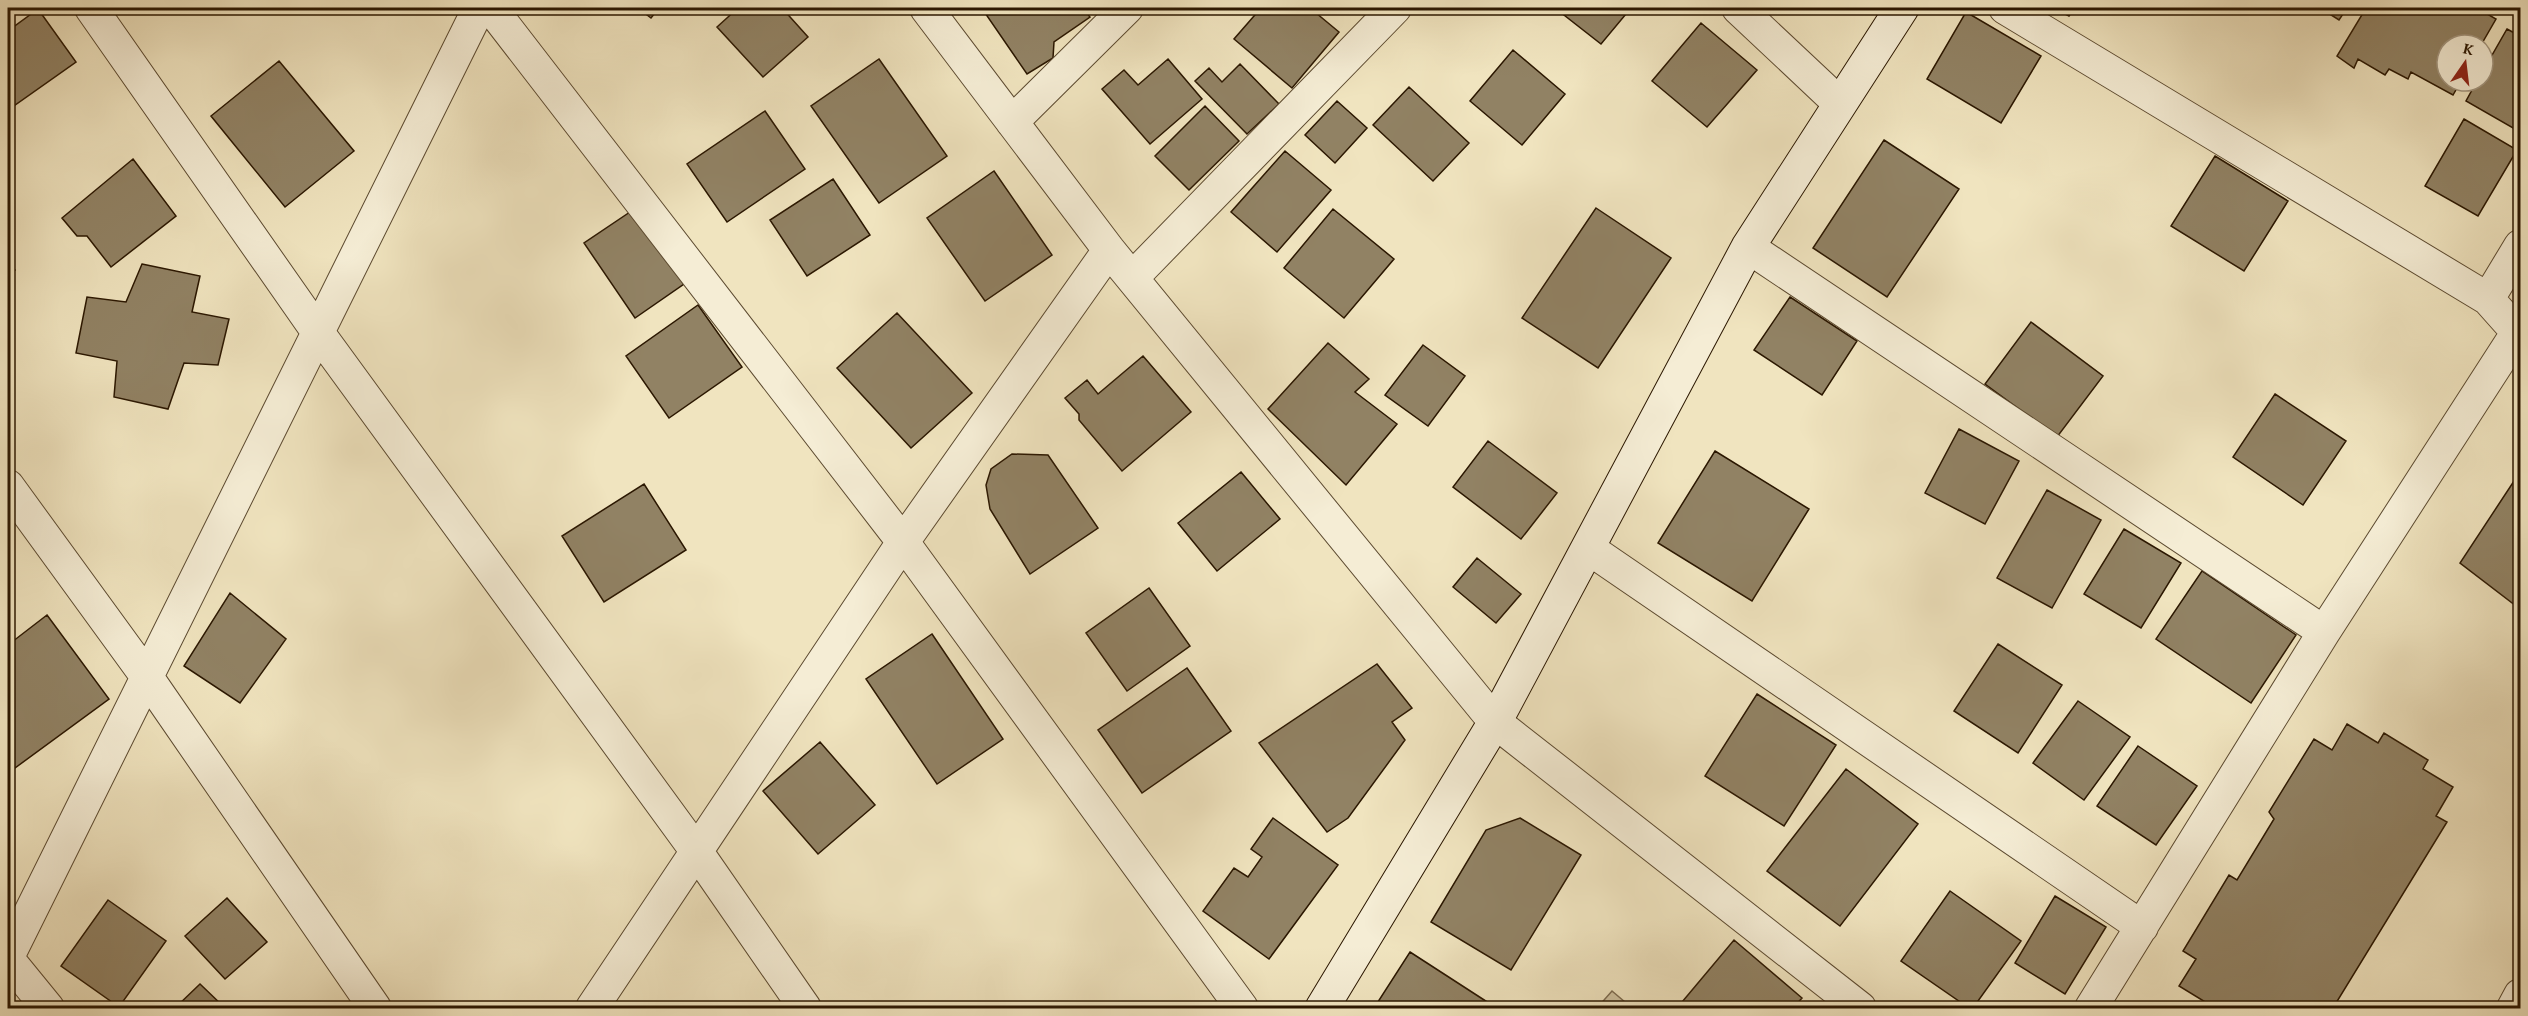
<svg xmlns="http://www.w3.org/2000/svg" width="2528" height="1016" font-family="'Gentium Book Plus',serif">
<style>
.green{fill:#cfc19f;stroke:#7d6c50;stroke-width:1.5}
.building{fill:#918264;stroke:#2b1701;stroke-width:1.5}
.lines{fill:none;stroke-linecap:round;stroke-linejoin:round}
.street-casing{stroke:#5c4a30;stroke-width:34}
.secondary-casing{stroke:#2b1701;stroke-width:35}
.street{stroke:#f5edd5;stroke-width:32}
.secondary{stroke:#f5edd5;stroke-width:33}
</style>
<rect width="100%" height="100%" fill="#f0e4bf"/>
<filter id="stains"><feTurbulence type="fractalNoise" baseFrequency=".00333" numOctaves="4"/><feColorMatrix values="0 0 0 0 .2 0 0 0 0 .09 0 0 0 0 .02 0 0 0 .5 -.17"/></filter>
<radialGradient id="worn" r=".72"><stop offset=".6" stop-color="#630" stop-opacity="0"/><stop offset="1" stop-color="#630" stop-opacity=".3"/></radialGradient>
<!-- green -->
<path class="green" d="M 1612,991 L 1632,1008 L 1597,1008 Z"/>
<!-- building -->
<path class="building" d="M 638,8 L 659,8 L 651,18 Z
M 738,8 L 782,8 L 808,37 L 763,77 L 717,27 Z
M 986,8 L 1083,8 L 1090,17 L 1054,42 L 1053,58 L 1027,74 L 983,10 Z
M 1261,8 L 1310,8 L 1339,32 L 1292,88 L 1234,39 Z
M 1555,8 L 1631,8 L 1601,44 Z
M 2053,8 L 2074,8 L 2069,16 Z
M 2320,8 L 2347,8 L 2339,20 Z
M 2366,8 L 2477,8 L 2496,19 L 2481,45 L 2447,45 L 2447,81 L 2461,81 L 2453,95 L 2411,72 L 2408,79 L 2389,69 L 2385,75 L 2358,59 L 2354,68 L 2337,56 Z
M 38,9 L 76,62 L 8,110 L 8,31 Z
M 1966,12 L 2041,56 L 2001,123 L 1927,79 Z
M 1701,23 L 1757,70 L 1707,127 L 1652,81 Z
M 2507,29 L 2520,36 L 2520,132 L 2466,101 L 2477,81 L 2483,81 L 2483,71 Z
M 1513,50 L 1565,94 L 1522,145 L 1470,101 Z
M 879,59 L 947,156 L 879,203 L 811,106 Z
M 1168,59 L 1202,99 L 1150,144 L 1102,89 L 1124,70 L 1138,85 Z
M 279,61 L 354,151 L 285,207 L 211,116 Z
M 1240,64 L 1279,104 L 1247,134 L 1195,81 L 1209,68 L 1222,82 Z
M 1409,87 L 1469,143 L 1433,181 L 1373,125 Z
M 1337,101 L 1367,128 L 1335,163 L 1305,135 Z
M 1205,106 L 1239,141 L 1189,190 L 1155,156 Z
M 765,111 L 805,169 L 727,222 L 687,164 Z
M 2464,119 L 2517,150 L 2478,216 L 2425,186 Z
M 1884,140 L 1959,189 L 1887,297 L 1813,248 Z
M 1285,151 L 1331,190 L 1277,252 L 1231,212 Z
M 2215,156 L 2288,201 L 2244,271 L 2171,226 Z
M 133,159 L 176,216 L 111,267 L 87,236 L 77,236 L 62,218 Z
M 994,171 L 1052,255 L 985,301 L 927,218 Z
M 833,179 L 870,235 L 807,276 L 770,220 Z
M 1596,208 L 1671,258 L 1598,368 L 1522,318 Z
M 1333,209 L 1394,259 L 1344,318 L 1284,268 Z
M 633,210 L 684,284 L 635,318 L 584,243 Z
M 8,260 L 15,270 L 8,275 Z
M 142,264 L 200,276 L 192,312 L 229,319 L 218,365 L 184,363 L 168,409 L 114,397 L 117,361 L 76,353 L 87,297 L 126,302 Z
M 1790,297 L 1857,341 L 1822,395 L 1754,350 Z
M 698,305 L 742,367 L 669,418 L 626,356 Z
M 897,313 L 972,393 L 911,448 L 837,368 Z
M 2031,322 L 2103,376 L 2057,437 L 1985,384 Z
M 1328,343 L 1369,379 L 1355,392 L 1397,424 L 1346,485 L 1268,409 Z
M 1423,345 L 1465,376 L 1428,426 L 1385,395 Z
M 1143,356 L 1191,412 L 1122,471 L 1079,420 L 1079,414 L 1065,398 L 1087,380 L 1098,394 Z
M 2275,394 L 2346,441 L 2303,505 L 2233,457 Z
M 1959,429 L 2019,461 L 1985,524 L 1925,493 Z
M 1488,441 L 1557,493 L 1521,539 L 1453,487 Z
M 1715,451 L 1809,509 L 1752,601 L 1658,543 Z
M 1012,454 L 1048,455 L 1098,528 L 1030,574 L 990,509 L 986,485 L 991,469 Z
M 1241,472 L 1280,519 L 1217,571 L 1178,523 Z
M 2516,478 L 2520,482 L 2520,609 L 2460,563 Z
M 644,484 L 686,550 L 604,602 L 562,536 Z
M 2047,490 L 2101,520 L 2052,608 L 1997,578 Z
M 2124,529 L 2181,563 L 2141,628 L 2084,594 Z
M 1477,558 L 1521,594 L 1496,623 L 1453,587 Z
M 2202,571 L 2296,635 L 2251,703 L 2156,639 Z
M 1149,588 L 1190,646 L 1127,691 L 1086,633 Z
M 230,593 L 286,639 L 240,703 L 184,666 Z
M 47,615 L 109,699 L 15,768 L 8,758 L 8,645 Z
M 932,634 L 1003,739 L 937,784 L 866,679 Z
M 1998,644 L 2062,685 L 2018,753 L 1954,711 Z
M 1377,664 L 1412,708 L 1392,722 L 1405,740 L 1348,818 L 1327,832 L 1259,743 Z
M 1187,668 L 1231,731 L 1142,793 L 1098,730 Z
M 1757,694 L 1836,745 L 1784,826 L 1705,776 Z
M 2078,701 L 2130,737 L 2084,800 L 2033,763 Z
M 2347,724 L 2378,743 L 2384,733 L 2428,760 L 2423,769 L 2453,787 L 2436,816 L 2447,822 L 2333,1008 L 2215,1008 L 2179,986 L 2196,959 L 2183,951 L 2229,875 L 2237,880 L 2274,819 L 2269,812 L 2314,739 L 2332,750 Z
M 820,742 L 875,805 L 818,854 L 763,791 Z
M 2138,746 L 2197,786 L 2156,845 L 2097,806 Z
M 1846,769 L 1918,824 L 1840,926 L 1767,871 Z
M 1273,818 L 1338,865 L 1269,959 L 1203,911 L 1234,868 L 1248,877 L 1262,857 L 1251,849 Z
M 1520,818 L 1581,855 L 1511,970 L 1431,922 L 1486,830 Z
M 1950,891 L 2021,941 L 1973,1008 L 1969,1008 L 1901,961 Z
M 2055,896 L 2106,927 L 2065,994 L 2015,963 Z
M 227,898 L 267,942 L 225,979 L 185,936 Z
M 108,900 L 166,941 L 119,1007 L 61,966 Z
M 1734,940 L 1802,998 L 1793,1008 L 1677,1008 Z
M 1410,952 L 1495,1007 L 1494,1008 L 1374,1008 Z
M 200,984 L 225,1008 L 175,1008 Z"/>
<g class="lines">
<defs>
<path id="street" d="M 91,8 L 317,331 L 697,852 L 805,1008
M 491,8 L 903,542 L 1242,1008
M 926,8 L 1109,250 L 1495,722 L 1860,1008
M 1738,8 L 1839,103
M 2005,8 L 2488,299 L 2520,335
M 1012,122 L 1127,8
M 1748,247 L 2324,632
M 1132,278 L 1395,8
M 2488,299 L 2520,246
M 8,486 L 147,677 L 375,1008
M 1588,548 L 2142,927
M 8,957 L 479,8
M 8,959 L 48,1008
M 592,1008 L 903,542 L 1109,250
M 2091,1008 L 2324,632 L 2517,333
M 2513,1008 L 2520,995"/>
<path id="secondary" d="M 1322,1008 L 1495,722 L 1748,247 L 1902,8"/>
</defs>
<!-- street casing -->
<use href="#street" class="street-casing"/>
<!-- secondary casing -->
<use href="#secondary" class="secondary-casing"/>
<!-- street -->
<use href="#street" class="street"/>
<!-- secondary -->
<use href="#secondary" class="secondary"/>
</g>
<!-- margin -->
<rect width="2528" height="1016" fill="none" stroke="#f0e4bf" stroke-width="30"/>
<rect x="9" y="9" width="2510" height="998" fill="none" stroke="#2b1701" stroke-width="3"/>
<rect x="15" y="15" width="2498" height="986" fill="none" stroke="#2b1701" stroke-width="1.5"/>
<!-- north arrow -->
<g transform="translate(2465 63) rotate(14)"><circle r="28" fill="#f5edd5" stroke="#a49780" stroke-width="1.5"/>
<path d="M0-4.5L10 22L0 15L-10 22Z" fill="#8f2418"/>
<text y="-9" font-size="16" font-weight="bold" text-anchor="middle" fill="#2b1701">K</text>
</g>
<rect width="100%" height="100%" filter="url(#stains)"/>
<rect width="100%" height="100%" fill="url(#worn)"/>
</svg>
